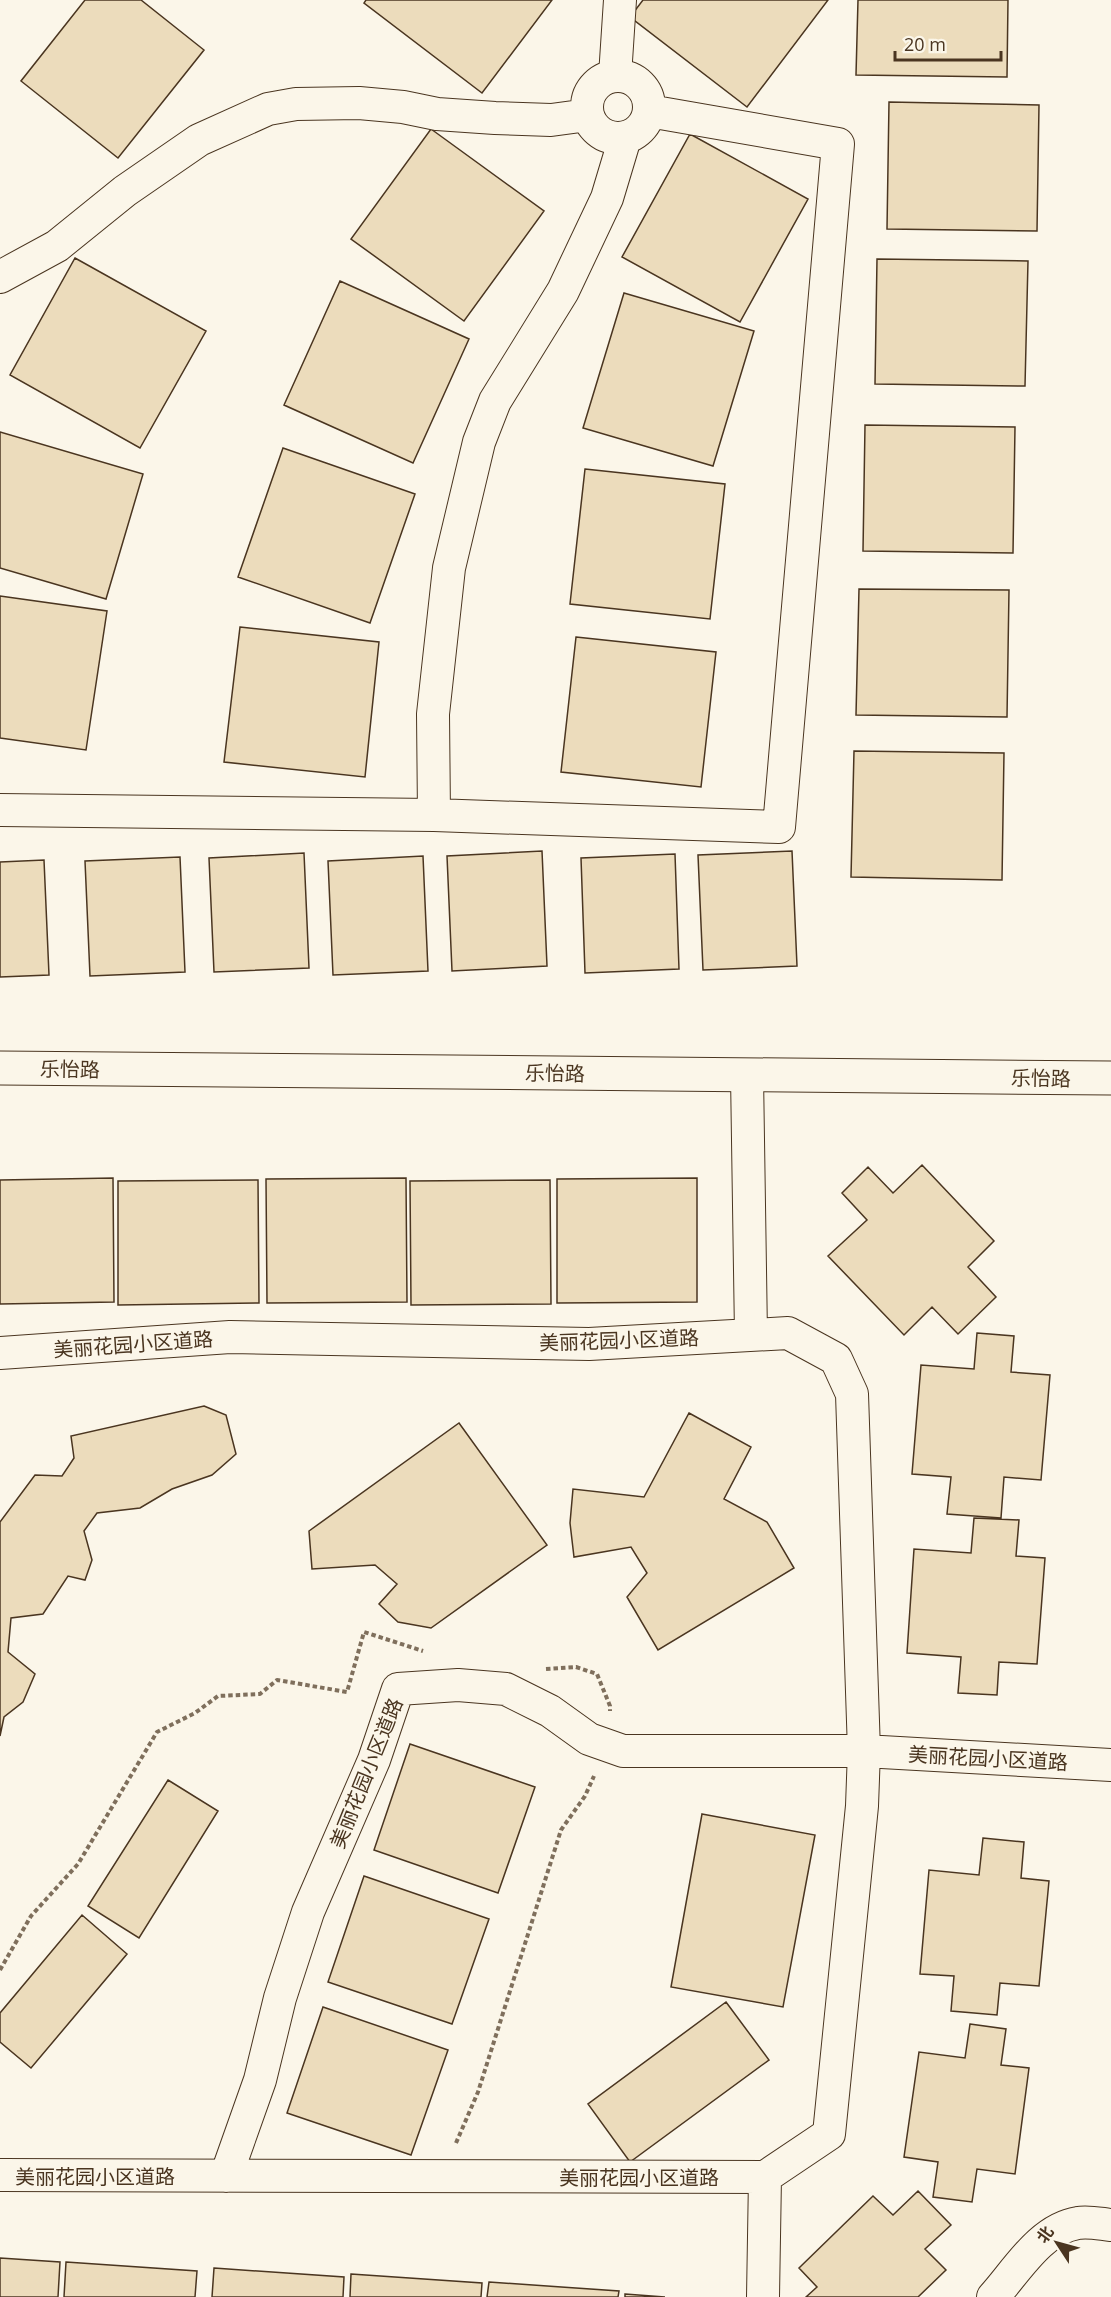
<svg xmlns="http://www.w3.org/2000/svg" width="1111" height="2297" font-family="'Open Sans','Noto Sans SC',sans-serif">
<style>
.building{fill:#ecdcbc;stroke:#4a3520;stroke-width:1.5}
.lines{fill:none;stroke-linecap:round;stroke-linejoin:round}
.minor-casing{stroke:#4a3520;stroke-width:34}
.tertiary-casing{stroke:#4a3520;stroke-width:35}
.path{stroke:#7f6f5c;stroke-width:4;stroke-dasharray:4.5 3;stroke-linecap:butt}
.minor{stroke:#fbf6e9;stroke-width:32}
.tertiary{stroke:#fbf6e9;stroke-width:33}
.labels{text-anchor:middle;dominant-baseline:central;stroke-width:4.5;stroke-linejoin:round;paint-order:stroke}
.street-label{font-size:20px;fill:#4a3520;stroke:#fbf6e9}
</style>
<rect width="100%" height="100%" fill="#fbf6e9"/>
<!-- building -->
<path class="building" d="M 85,0 L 141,0 L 204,50 L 118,158 L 21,81 Z
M 366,0 L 552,0 L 482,93 L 364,3 Z
M 643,0 L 828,0 L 747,107 L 630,17 Z
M 858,0 L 1008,0 L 1007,77 L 856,75 Z
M 889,102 L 1039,105 L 1037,231 L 887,229 Z
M 431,129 L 544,211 L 464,321 L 351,239 Z
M 690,134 L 808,199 L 740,322 L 622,257 Z
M 75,258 L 206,331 L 140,448 L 10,375 Z
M 877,259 L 1028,261 L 1025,386 L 875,384 Z
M 340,281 L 469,339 L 413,463 L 284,405 Z
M 624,293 L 754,331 L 713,466 L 583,428 Z
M 865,425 L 1015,427 L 1013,553 L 863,551 Z
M 0,432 L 143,474 L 106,599 L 0,568 Z
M 283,448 L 415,494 L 370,623 L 238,577 Z
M 585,469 L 725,484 L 710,619 L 570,604 Z
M 859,589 L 1009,590 L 1007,717 L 856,715 Z
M 0,596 L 107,611 L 86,750 L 0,738 Z
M 240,627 L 379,642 L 365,777 L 224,762 Z
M 576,637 L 716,652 L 701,787 L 561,772 Z
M 854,751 L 1004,753 L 1002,880 L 851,877 Z
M 542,851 L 547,966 L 452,971 L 447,856 Z
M 792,851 L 797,966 L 703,970 L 698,855 Z
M 304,853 L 309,968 L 214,972 L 209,858 Z
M 675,854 L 679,969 L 585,973 L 581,858 Z
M 423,856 L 428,971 L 333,975 L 328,861 Z
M 180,857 L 185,972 L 90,976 L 85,861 Z
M 44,860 L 49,975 L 0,977 L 0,862 Z
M 922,1165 L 994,1241 L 968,1267 L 996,1297 L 958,1334 L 932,1307 L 904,1335 L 828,1256 L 867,1220 L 842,1193 L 868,1167 L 893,1193 Z
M 113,1178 L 114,1302 L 0,1304 L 0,1180 Z
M 406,1178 L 407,1302 L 267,1303 L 266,1179 Z
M 697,1178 L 697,1302 L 557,1303 L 557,1179 Z
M 258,1180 L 259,1303 L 118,1305 L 118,1181 Z
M 550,1180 L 551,1304 L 411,1305 L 410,1181 Z
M 977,1333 L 1014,1336 L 1011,1372 L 1050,1375 L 1041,1480 L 1004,1477 L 1001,1518 L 947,1514 L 951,1477 L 912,1474 L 921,1365 L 974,1369 Z
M 204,1406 L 226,1415 L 236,1454 L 212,1475 L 172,1489 L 140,1508 L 97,1513 L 84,1531 L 92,1560 L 85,1580 L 68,1576 L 43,1614 L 11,1618 L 8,1652 L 35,1674 L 23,1702 L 4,1717 L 0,1736 L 0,1522 L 35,1475 L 62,1476 L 74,1458 L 71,1436 Z
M 689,1413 L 751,1447 L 724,1499 L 767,1522 L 794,1568 L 658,1650 L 627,1597 L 647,1573 L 631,1547 L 574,1557 L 570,1523 L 573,1489 L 644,1497 Z
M 459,1423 L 547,1545 L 431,1628 L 398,1622 L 379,1604 L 397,1584 L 375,1565 L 312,1569 L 309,1531 Z
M 974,1518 L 1019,1520 L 1016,1556 L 1045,1558 L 1037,1664 L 999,1662 L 997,1695 L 958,1693 L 961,1657 L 907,1653 L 914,1549 L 971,1553 Z
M 410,1744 L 535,1787 L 498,1893 L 374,1850 Z
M 168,1780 L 218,1811 L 139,1938 L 88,1906 Z
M 702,1814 L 815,1835 L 783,2007 L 671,1987 Z
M 983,1838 L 1024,1842 L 1021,1878 L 1049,1881 L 1039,1986 L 1000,1983 L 997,2015 L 951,2011 L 954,1976 L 920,1974 L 929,1870 L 979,1875 Z
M 364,1876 L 489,1919 L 452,2024 L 328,1982 Z
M 82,1915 L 127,1954 L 31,2068 L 0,2042 L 0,2013 Z
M 726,2002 L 769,2060 L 630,2162 L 588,2104 Z
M 323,2007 L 448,2050 L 411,2155 L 287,2113 Z
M 970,2024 L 1006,2029 L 1001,2065 L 1029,2068 L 1015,2174 L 977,2169 L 972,2202 L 933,2197 L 938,2162 L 904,2157 L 919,2052 L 965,2058 Z
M 918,2191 L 951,2225 L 925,2249 L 946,2270 L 918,2297 L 806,2297 L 817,2287 L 799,2268 L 873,2196 L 893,2215 Z
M 0,2258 L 60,2262 L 58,2297 L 0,2297 Z
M 66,2262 L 197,2271 L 195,2297 L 64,2297 Z
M 214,2268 L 344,2277 L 343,2297 L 212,2297 Z
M 351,2274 L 482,2283 L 481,2297 L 350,2297 Z
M 489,2282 L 619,2291 L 618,2297 L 487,2297 Z
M 625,2294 L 665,2297 L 625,2297 Z"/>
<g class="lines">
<defs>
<path id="minor" d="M587 107a31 31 0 1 1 62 0a31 31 0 1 1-62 0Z
M 615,76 L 620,0
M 0,277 L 57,246 L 125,191 L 199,140 L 268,109 L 296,104 L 359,103 L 403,107 L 437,114 L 495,118 L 551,120 L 588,115
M 0,810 L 434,815 L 779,827 L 838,144 L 649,111
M 434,815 L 433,714 L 449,568 L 479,442 L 495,401 L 563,291 L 607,198 L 625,138
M 747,1075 L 751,1335
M 0,1353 L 230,1337 L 589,1344 L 788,1333 L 836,1359 L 852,1394 L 864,1751 L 623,1751 L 589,1739 L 550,1711 L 506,1689 L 458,1685 L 398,1689 L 374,1760 L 308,1912 L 280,1998 L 260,2080 L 226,2176
M 0,2175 L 765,2177 L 829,2134 L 862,1806 L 864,1751 L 1111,1765
M 763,2297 L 765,2177
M 993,2297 C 1016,2272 1040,2229 1078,2223 C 1088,2221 1101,2224 1111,2225"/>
<path id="tertiary" d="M 0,1068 L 1111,1078"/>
</defs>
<!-- minor casing -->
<use href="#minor" class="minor-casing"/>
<!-- tertiary casing -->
<use href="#tertiary" class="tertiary-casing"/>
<!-- path -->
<path class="path" d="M 546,1669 L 576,1667 L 597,1674 L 610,1706 L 610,1711
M 0,1970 L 31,1916 L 78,1864 L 157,1732 L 195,1713 L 218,1696 L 260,1694 L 277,1680 L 347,1692 L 364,1632 L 423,1651
M 456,2143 L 478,2092 L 561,1830 L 585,1796 L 594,1776"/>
<!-- minor -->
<use href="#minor" class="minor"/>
<!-- tertiary -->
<use href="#tertiary" class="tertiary"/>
</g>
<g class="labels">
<!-- street labels -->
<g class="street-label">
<text transform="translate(70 1069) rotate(1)">乐怡路</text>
<text transform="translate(555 1073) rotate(1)">乐怡路</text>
<text transform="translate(1041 1078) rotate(1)">乐怡路</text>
<text transform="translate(619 1340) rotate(-2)">美丽花园小区道路</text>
<text transform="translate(133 1344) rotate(-4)">美丽花园小区道路</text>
<text transform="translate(988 1758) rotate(3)">美丽花园小区道路</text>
<text transform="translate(366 1773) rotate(-68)">美丽花园小区道路</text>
<text x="95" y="2176">美丽花园小区道路</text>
<text x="639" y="2177">美丽花园小区道路</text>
</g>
</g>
<!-- north arrow -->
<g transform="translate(1057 2243) rotate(306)" stroke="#fbf6e9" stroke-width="4.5" paint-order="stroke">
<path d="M0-4.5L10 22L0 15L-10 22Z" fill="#4a3520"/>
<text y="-9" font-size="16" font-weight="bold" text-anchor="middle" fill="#4a3520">北</text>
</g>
<!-- scale -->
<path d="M895 51v9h106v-9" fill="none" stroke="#4a3520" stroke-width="3"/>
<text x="904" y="51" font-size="18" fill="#4a3520" stroke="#fbf6e9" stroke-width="4.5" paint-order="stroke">20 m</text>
</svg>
